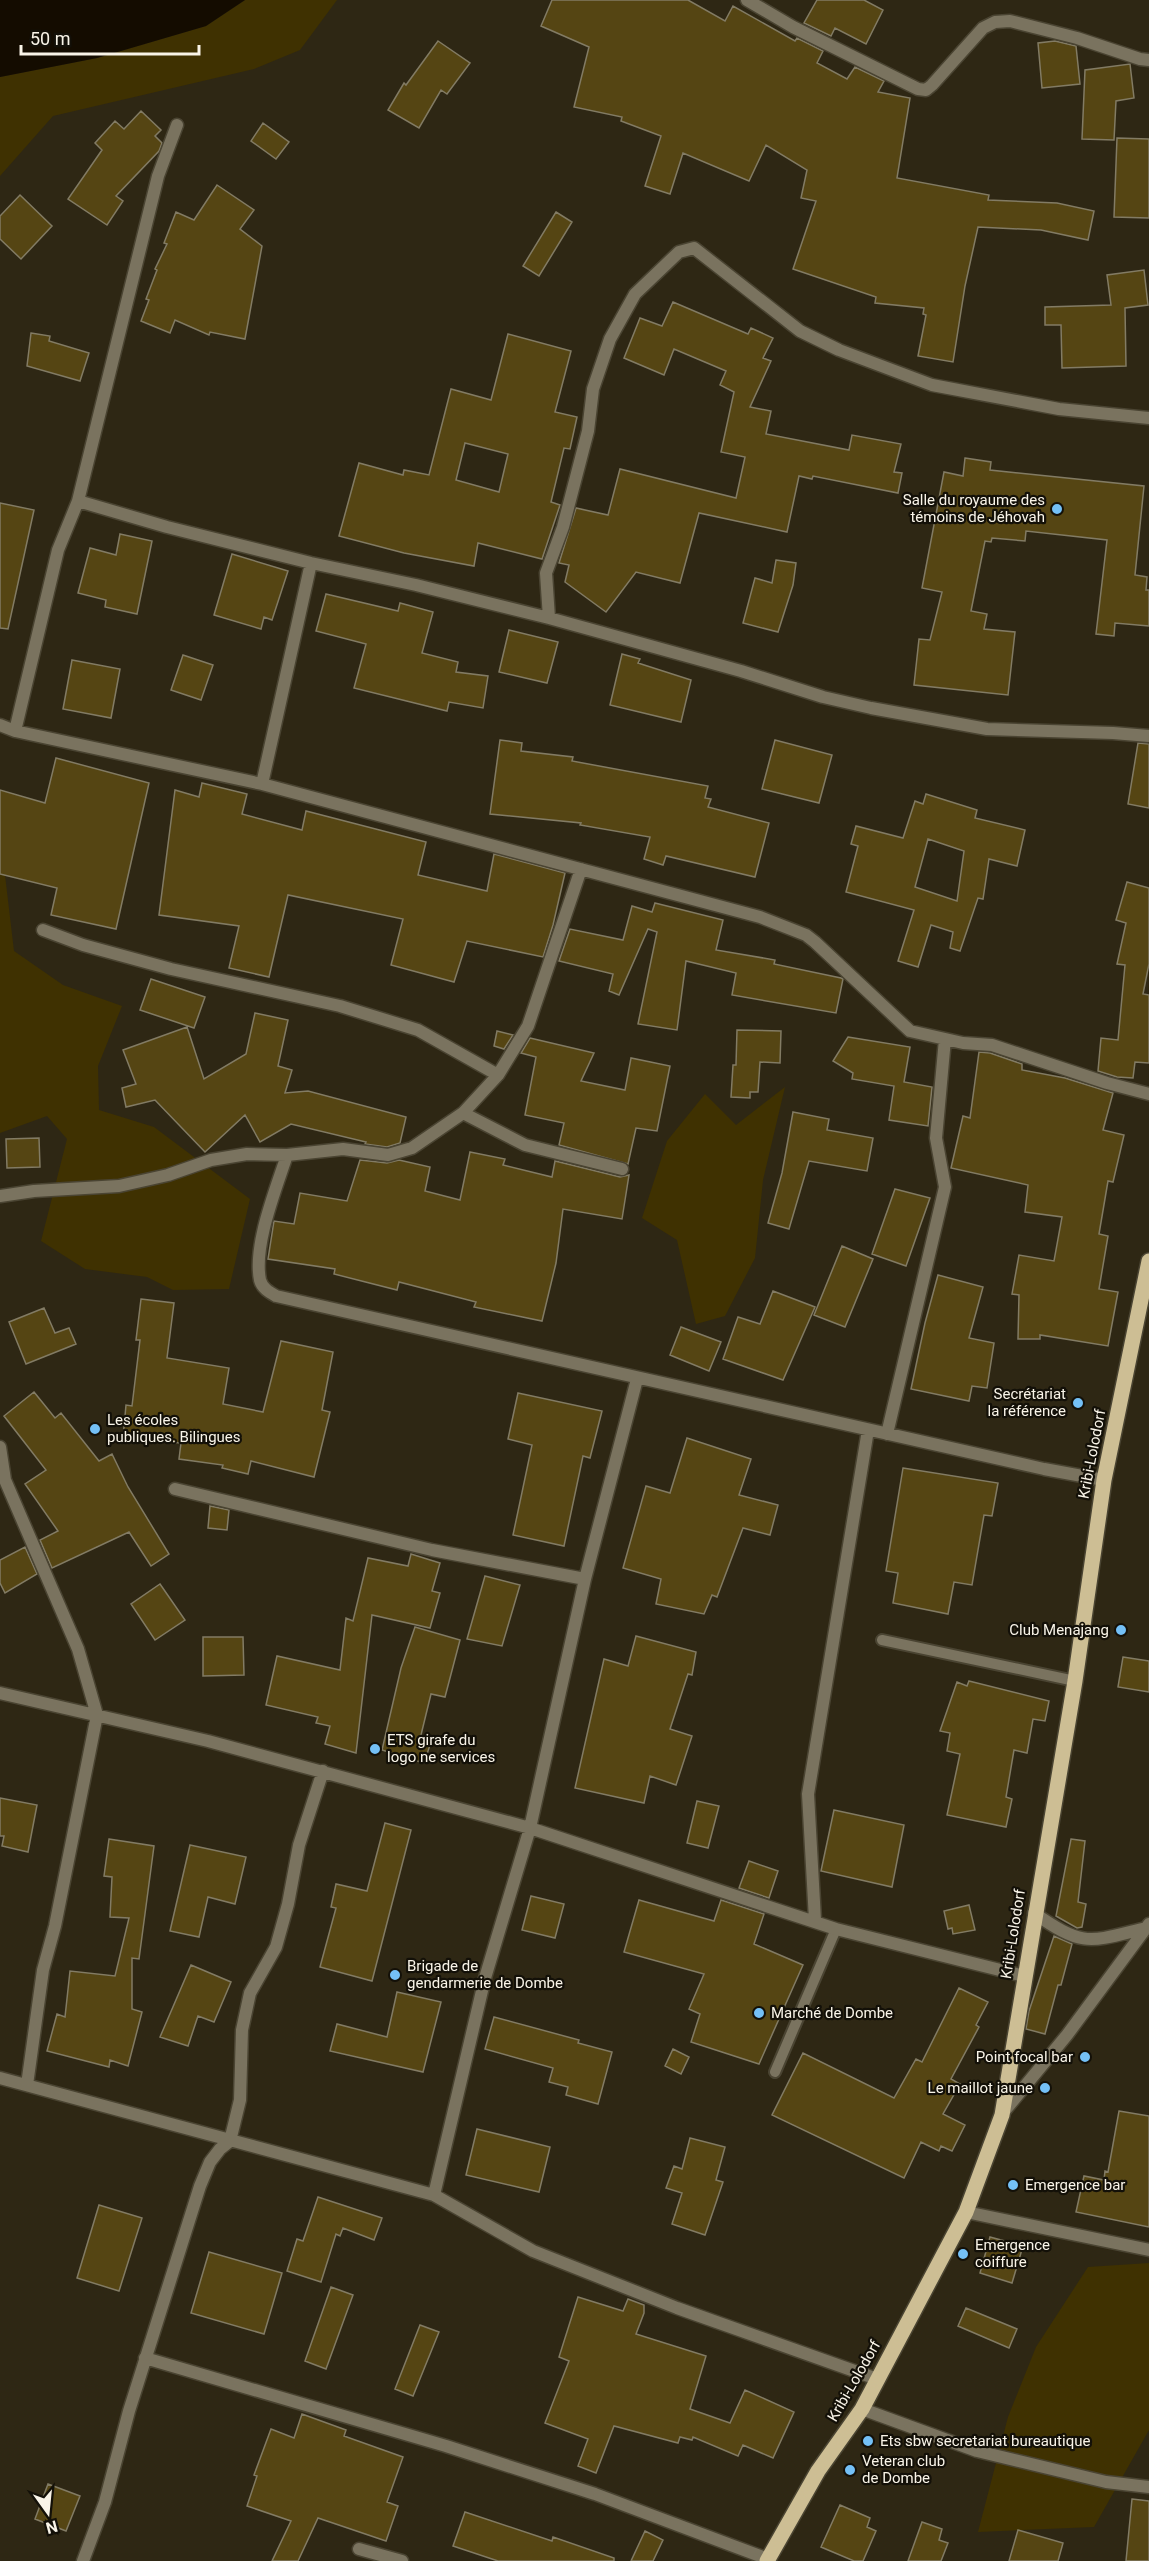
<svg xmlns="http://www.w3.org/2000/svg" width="1149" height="2561" font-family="Roboto,sans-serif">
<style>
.green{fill:#3f3101}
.water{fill:#140c00}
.building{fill:#554513;stroke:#827b64;stroke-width:1.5;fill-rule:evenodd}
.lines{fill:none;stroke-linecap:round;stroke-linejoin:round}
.service-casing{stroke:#4a4432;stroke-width:14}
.minor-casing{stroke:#4a4432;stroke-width:15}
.primary-casing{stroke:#4a4432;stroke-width:18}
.service{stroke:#7a735f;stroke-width:10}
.minor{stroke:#7a735f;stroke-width:12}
.primary{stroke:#cdbe94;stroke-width:15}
.poi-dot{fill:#74c0f6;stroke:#131008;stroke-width:2}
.labels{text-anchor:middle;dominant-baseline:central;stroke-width:4.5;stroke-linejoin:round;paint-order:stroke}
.poi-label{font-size:15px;fill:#f9f4e8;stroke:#131008;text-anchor:start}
.street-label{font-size:15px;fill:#f9f4e8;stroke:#131008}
</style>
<rect width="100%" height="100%" fill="#2e2714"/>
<!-- green -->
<path class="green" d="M 245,0 L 337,0 L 300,50 L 254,69 L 53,116 L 0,176 L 0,77 L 97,58 L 206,26 Z
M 0,873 L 5,875 L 14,951 L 63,985 L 122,1006 L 98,1066 L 99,1110 L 154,1127 L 250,1199 L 229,1289 L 173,1290 L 147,1277 L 85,1269 L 41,1241 L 67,1139 L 47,1116 L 0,1133 Z
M 785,1087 L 763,1180 L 755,1258 L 725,1316 L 696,1324 L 677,1240 L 642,1218 L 667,1141 L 705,1094 L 736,1125 Z
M 1149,2263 L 1149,2430 L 1094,2527 L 978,2532 L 1008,2417 L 1036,2347 L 1088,2267 Z"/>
<!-- water -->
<path class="water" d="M 0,0 L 245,0 L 206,26 L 97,58 L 0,77 Z"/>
<!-- building -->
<path class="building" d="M 552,0 L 688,0 L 725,21 L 733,6 L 795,41 L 797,38 L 823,51 L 817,63 L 847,79 L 855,67 L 884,81 L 878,92 L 910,98 L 897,178 L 989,195 L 988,200 L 1057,203 L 1094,211 L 1088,240 L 1041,230 L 978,227 L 965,286 L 953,362 L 918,356 L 926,315 L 923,314 L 924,308 L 875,303 L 876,297 L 793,269 L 816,201 L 801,198 L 807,170 L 766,145 L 749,181 L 683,153 L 670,194 L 645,186 L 661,136 L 621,121 L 622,117 L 574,107 L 589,47 L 541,26 Z
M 817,0 L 864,0 L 883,10 L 866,44 L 835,28 L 831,36 L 804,23 Z
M 438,41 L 470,63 L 447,94 L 441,90 L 419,128 L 388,110 L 404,83 L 406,85 Z
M 1055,41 L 1076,46 L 1080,84 L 1042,88 L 1038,43 Z
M 1130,64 L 1134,98 L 1116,101 L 1114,140 L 1082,139 L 1085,70 Z
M 141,111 L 161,130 L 155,136 L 162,143 L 159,151 L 116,196 L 123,201 L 107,225 L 68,199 L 102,150 L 95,143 L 115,121 L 124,129 Z
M 263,123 L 289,142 L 276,159 L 251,141 Z
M 1117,138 L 1149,139 L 1149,218 L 1114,217 Z
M 217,185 L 254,210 L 240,229 L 262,246 L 245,339 L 210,332 L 209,335 L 175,320 L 170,333 L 141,321 L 149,300 L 146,299 L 157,270 L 155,269 L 167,244 L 164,243 L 176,212 L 194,220 Z
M 20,195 L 52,226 L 21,259 L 0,239 L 0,216 Z
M 556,212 L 572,222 L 539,276 L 523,266 Z
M 1144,270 L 1148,305 L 1125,308 L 1126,366 L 1062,368 L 1061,325 L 1045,325 L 1045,307 L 1111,305 L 1107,275 Z
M 673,302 L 748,334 L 751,328 L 773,338 L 763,358 L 771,361 L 750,407 L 771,411 L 766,434 L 849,450 L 852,435 L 901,444 L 894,472 L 902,473 L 898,493 L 813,476 L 812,479 L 799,476 L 787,532 L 699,513 L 680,583 L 636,572 L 606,612 L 565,582 L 569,565 L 559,563 L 576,508 L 608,515 L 620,469 L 736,498 L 745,457 L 721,452 L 734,392 L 720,385 L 726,371 L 674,349 L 664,375 L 624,358 L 640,318 L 662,326 Z
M 31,333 L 50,336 L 49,341 L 89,353 L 80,381 L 27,366 Z
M 508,334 L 571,351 L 555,412 L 577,417 L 570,449 L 564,448 L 551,502 L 560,505 L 542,559 L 478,543 L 474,566 L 404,553 L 339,536 L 359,463 L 403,475 L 404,470 L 429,475 L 451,389 L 491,400 ZM 465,443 L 508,454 L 499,492 L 456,480 Z
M 965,458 L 991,462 L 990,470 L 1144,486 L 1135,575 L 1147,577 L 1146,590 L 1149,590 L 1149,626 L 1115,623 L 1114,636 L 1096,634 L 1107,540 L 1026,531 L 1025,541 L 992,538 L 991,542 L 985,541 L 971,611 L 987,614 L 984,629 L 1015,632 L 1008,695 L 914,685 L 919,639 L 930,640 L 942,592 L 922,588 L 944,472 L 963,476 Z
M 0,503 L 34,510 L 8,629 L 0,628 Z
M 120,534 L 152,541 L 137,614 L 105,607 L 106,600 L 78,593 L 90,548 L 116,555 Z
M 232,554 L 288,571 L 272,620 L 264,617 L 261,629 L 214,615 Z
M 776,560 L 796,563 L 793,585 L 778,632 L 743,623 L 755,578 L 772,583 Z
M 326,594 L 398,611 L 400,603 L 433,612 L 422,653 L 458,662 L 456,672 L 488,676 L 483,708 L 449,702 L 447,711 L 354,688 L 366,644 L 316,631 Z
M 509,630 L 558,642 L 547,683 L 499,672 Z
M 622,654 L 640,659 L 638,663 L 691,680 L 681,722 L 610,705 Z
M 183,655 L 213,665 L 201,700 L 171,690 Z
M 72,660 L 120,669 L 111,718 L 63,709 Z
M 500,740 L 522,743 L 521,751 L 573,757 L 572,761 L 708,786 L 705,798 L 711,799 L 708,807 L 769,823 L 755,877 L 666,856 L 663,865 L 644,859 L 650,837 L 580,825 L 581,823 L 490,814 Z
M 775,740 L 832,755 L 819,803 L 762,789 Z
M 1138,743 L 1149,744 L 1149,808 L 1128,804 Z
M 56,758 L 149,783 L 116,929 L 51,915 L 57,888 L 0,874 L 0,790 L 45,803 Z
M 202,783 L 247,794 L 242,814 L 302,830 L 306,811 L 426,842 L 418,875 L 487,891 L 494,854 L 565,873 L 553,925 L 543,957 L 467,941 L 454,982 L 391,965 L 403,919 L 288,895 L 269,977 L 229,968 L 239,926 L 159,915 L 175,790 L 199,797 Z
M 926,794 L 977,810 L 975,818 L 1025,830 L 1017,866 L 989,859 L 983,899 L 978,898 L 960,951 L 950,948 L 953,932 L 931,925 L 918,967 L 898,961 L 914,910 L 846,892 L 858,846 L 851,844 L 856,826 L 903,838 L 915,801 L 923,804 ZM 928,839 L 964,851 L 957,901 L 915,887 Z
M 1127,882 L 1149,888 L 1149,964 L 1143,994 L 1149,995 L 1149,1063 L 1135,1062 L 1133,1078 L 1117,1077 L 1098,1071 L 1101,1038 L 1118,1040 L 1125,965 L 1117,964 L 1126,923 L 1116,920 Z
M 655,903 L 723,920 L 716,950 L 775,960 L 774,964 L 841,978 L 843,979 L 836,1013 L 732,995 L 736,973 L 686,961 L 677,1030 L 638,1024 L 657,932 L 648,929 L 619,995 L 609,991 L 613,974 L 559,961 L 570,929 L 623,940 L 632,906 L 652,912 Z
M 151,979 L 205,997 L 194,1028 L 140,1010 Z
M 255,1013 L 288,1020 L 278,1066 L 292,1070 L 285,1093 L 308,1091 L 406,1117 L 400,1143 L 387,1147 L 365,1144 L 366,1142 L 291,1124 L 260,1142 L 245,1115 L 205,1152 L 155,1100 L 126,1107 L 122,1088 L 136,1084 L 123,1050 L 187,1027 L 204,1079 L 246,1054 Z
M 737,1030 L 781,1031 L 780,1063 L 760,1062 L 758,1092 L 750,1092 L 750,1098 L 731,1097 L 733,1065 L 736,1065 Z
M 497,1031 L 513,1035 L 504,1049 L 494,1046 Z
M 848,1037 L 910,1047 L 904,1082 L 932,1087 L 928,1126 L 889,1120 L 894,1086 L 852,1079 L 853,1073 L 833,1061 Z
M 530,1038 L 594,1053 L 581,1081 L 625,1090 L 631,1058 L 670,1066 L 657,1131 L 636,1128 L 628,1164 L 559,1145 L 564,1123 L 525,1115 L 536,1057 L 521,1053 Z
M 979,1052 L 990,1053 L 1022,1064 L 1022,1070 L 1065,1078 L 1113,1093 L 1103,1130 L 1124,1135 L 1113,1182 L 1108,1181 L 1099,1234 L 1108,1236 L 1099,1289 L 1118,1292 L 1108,1346 L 1040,1335 L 1040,1339 L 1018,1339 L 1019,1295 L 1012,1294 L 1019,1255 L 1054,1261 L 1062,1217 L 1025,1212 L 1028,1185 L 951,1168 L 963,1116 L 970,1118 Z
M 793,1112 L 829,1119 L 827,1130 L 873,1138 L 867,1171 L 809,1161 L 789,1229 L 768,1223 L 782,1173 Z
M 39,1138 L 40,1167 L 7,1168 L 6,1139 Z
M 470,1152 L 505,1159 L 503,1165 L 552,1177 L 555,1161 L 620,1177 L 629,1175 L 622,1219 L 563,1209 L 556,1263 L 542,1321 L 474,1307 L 476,1302 L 399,1282 L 397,1290 L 334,1274 L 335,1269 L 268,1259 L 274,1221 L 294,1224 L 300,1193 L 347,1201 L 360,1160 L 387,1163 L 399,1160 L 430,1167 L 425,1191 L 460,1200 Z
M 895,1189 L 930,1198 L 906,1266 L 872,1254 Z
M 842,1246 L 873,1259 L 845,1327 L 814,1315 Z
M 938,1275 L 983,1287 L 969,1338 L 994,1343 L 987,1388 L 972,1386 L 969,1401 L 911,1389 L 925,1323 Z
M 773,1291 L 815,1307 L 783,1380 L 723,1359 L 738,1317 L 760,1324 Z
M 141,1299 L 174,1303 L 167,1358 L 229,1368 L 223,1404 L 263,1412 L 281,1341 L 333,1352 L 322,1410 L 330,1412 L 314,1477 L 251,1461 L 248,1474 L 222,1468 L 223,1465 L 179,1459 L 181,1443 L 123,1438 L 126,1405 L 132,1406 L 140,1340 L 136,1340 Z
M 44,1308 L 55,1333 L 69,1328 L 76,1344 L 26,1364 L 9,1322 Z
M 681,1327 L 721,1342 L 709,1371 L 670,1355 Z
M 34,1392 L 55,1418 L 61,1413 L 99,1461 L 112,1454 L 128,1487 L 169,1554 L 151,1566 L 129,1532 L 52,1568 L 40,1540 L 58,1531 L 25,1484 L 46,1470 L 4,1416 Z
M 518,1393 L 602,1411 L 590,1458 L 583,1456 L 564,1546 L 513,1535 L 532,1445 L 508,1439 Z
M 687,1438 L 751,1459 L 739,1495 L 778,1505 L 770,1535 L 743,1528 L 717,1597 L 712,1595 L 704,1614 L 656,1604 L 661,1579 L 623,1568 L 646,1486 L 670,1493 Z
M 903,1468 L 998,1483 L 992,1516 L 984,1515 L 972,1585 L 954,1582 L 948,1614 L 893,1603 L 898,1573 L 886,1571 Z
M 210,1506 L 229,1510 L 227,1530 L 208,1528 Z
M 25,1547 L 37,1574 L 5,1593 L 0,1583 L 0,1560 Z
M 411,1554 L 440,1563 L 432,1591 L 440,1593 L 430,1628 L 372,1615 L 356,1753 L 325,1744 L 330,1726 L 316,1723 L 318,1717 L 266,1705 L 277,1656 L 340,1670 L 346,1618 L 353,1621 L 368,1558 L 408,1566 Z
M 485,1576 L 520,1585 L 502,1646 L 467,1639 Z
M 160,1584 L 185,1620 L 155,1640 L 131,1604 Z
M 415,1627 L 460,1640 L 445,1697 L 431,1694 L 420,1739 L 431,1742 L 424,1763 L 382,1750 L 401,1668 Z
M 636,1636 L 696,1652 L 692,1675 L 688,1674 L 670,1729 L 692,1736 L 676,1785 L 650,1776 L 644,1803 L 575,1788 L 604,1659 L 628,1666 Z
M 203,1637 L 243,1637 L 244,1675 L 203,1676 Z
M 1123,1657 L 1149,1661 L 1149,1692 L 1118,1687 Z
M 969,1681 L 1049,1701 L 1045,1721 L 1033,1719 L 1027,1753 L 1014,1750 L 1006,1797 L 1012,1799 L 1006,1827 L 947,1815 L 960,1754 L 947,1751 L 950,1733 L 940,1731 L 957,1682 L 967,1686 Z
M 0,1798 L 37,1805 L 28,1852 L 2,1846 L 4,1836 L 0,1836 Z
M 697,1801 L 719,1806 L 708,1848 L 687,1843 Z
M 834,1810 L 904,1825 L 892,1887 L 821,1871 Z
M 385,1823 L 411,1830 L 372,1981 L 320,1967 L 336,1908 L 331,1907 L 336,1884 L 367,1891 Z
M 109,1839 L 154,1846 L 139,1959 L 132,1958 L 132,2009 L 142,2012 L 128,2066 L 110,2060 L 109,2067 L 47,2051 L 57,2014 L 65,2017 L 70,1971 L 115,1976 L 129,1918 L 110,1917 L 112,1877 L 104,1876 Z
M 1071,1839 L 1085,1841 L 1078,1902 L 1086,1904 L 1082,1927 L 1077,1928 L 1056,1916 Z
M 190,1845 L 246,1857 L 235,1904 L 208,1897 L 199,1937 L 170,1931 Z
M 749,1861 L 778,1871 L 769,1898 L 739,1888 Z
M 531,1896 L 564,1904 L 555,1938 L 522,1930 Z
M 639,1900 L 714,1921 L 721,1900 L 764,1914 L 754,1944 L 803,1965 L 759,2064 L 691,2042 L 700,2014 L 689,2009 L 704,1974 L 624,1952 Z
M 969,1905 L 975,1930 L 953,1934 L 952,1928 L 948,1929 L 944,1911 Z
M 1054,1936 L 1072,1944 L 1061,1985 L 1058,1985 L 1045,2034 L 1026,2029 L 1029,2011 Z
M 191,1965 L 231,1982 L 214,2022 L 198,2016 L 188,2046 L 160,2037 Z
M 959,1988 L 988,2002 L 976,2025 L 979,2027 L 951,2079 L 960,2084 L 943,2114 L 965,2125 L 952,2151 L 941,2146 L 939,2151 L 921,2142 L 904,2178 L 772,2115 L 803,2053 L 894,2098 L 916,2059 L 922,2062 Z
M 397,1992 L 441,2002 L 423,2072 L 330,2051 L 337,2024 L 387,2037 Z
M 494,2017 L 579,2040 L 578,2043 L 612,2052 L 598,2104 L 566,2095 L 568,2087 L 549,2082 L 553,2068 L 485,2049 Z
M 673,2049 L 689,2057 L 681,2074 L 665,2066 Z
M 1119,2111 L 1149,2116 L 1149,2227 L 1076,2212 L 1084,2176 L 1104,2180 L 1105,2171 L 1108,2172 Z
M 477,2129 L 550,2147 L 539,2192 L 466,2175 Z
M 690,2138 L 725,2147 L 716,2180 L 723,2182 L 705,2235 L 672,2224 L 682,2193 L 666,2188 L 674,2166 L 682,2169 Z
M 318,2197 L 382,2218 L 374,2240 L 343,2228 L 340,2236 L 336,2234 L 321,2282 L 287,2271 L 297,2239 L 303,2241 Z
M 99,2205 L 142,2218 L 119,2291 L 77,2278 Z
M 990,2237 L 1023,2246 L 1012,2283 L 980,2273 Z
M 209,2252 L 282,2273 L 264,2334 L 191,2313 Z
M 331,2287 L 353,2295 L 326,2369 L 305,2361 Z
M 578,2297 L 623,2311 L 628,2299 L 644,2305 L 644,2313 L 636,2334 L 706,2356 L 690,2409 L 730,2423 L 745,2390 L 794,2412 L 773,2458 L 743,2445 L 738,2456 L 693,2437 L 692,2440 L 680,2437 L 678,2443 L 614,2426 L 596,2473 L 578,2466 L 588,2439 L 545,2423 L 569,2361 L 559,2357 Z
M 966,2308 L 1017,2329 L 1009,2348 L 958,2326 Z
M 420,2325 L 439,2332 L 413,2396 L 395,2389 Z
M 302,2414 L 346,2430 L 344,2436 L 403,2457 L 387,2502 L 398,2506 L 386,2541 L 318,2518 L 298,2561 L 272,2561 L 291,2521 L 247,2506 L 257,2476 L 254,2475 L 271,2429 L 294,2438 Z
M 48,2484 L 80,2496 L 66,2531 L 35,2519 Z
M 1132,2499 L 1149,2501 L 1149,2561 L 1126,2561 Z
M 840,2505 L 870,2518 L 867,2527 L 876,2531 L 863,2561 L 854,2561 L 821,2547 Z
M 465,2512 L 552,2541 L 553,2537 L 614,2558 L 614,2561 L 498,2561 L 453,2546 Z
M 922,2522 L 942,2529 L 939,2540 L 948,2543 L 941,2561 L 908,2561 Z
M 1018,2530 L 1063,2543 L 1058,2561 L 1009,2561 Z
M 645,2531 L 663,2540 L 653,2561 L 631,2561 Z"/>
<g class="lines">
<defs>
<path id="service" d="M 882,1640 L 1075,1681
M 775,2072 L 836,1929"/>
<path id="minor" d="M 747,0 L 793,27 L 918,89 L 926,90 L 932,85 L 983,28 L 995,22 L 1010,21 L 1077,38 L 1140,59 L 1149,60
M 78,501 L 167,527 L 311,563 L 416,585 L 549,618 L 741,671 L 823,697 L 871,708 L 987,729 L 1113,733 L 1149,736
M 549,618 L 546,573 L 563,527 L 588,431 L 593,389 L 610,339 L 635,294 L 679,252 L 694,248 L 800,331 L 839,350 L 932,385 L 1059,409 L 1149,418
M 0,725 L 15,731 L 262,784 L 760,917 L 806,935 L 815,942 L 910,1031 L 963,1043 L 992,1045 L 1107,1083 L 1149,1094
M 15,731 L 58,550 L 78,501 L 158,176 L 177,125
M 262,784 L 311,563
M 43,930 L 83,945 L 171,969 L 340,1006 L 418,1030 L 498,1075
M 463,1113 L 525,1145 L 622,1169
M 287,1155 L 343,1149 L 388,1155 L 412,1148 L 463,1113 L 498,1075 L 528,1026 L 581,869
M 0,1196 L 34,1191 L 119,1186 L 168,1175 L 211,1160 L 247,1154 L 287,1155 C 276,1189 253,1245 260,1280 C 262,1288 269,1292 276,1296 L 1044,1469 L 1104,1480
M 887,1434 L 945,1187 L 936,1138 L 945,1039
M 0,1447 L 5,1480 L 78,1649 L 97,1715 L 55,1926 L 43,1970 L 27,2085
M 175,1489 L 432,1550 L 585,1579
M 0,1693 L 208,1741 L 530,1828 L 836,1929 L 1024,1976
M 1034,1913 C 1084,1948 1089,1942 1146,1928
M 815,1920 L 808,1794 L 868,1430
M 0,2078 L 434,2195 L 533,2251 L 677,2308 L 877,2379
M 1002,2114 L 1067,2035 L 1149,1924
M 434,2195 L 485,1978 L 530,1828 L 585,1579 L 637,1379
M 966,2212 L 1149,2250
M 145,2358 L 446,2446 L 595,2494 L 768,2559
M 862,2409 L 977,2451 L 1106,2482 L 1149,2487
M 359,2549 L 402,2561
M 83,2561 L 105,2502 L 129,2411 L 200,2186 L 210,2162 L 220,2149 L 230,2141 L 240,2100 L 242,2030 L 250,1993 L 276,1947 L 288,1904 L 299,1845 L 323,1771"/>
<path id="primary" d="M 767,2561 L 818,2471 L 862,2409 L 966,2212 L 1002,2115 L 1075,1681 L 1104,1480 L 1149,1261"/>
</defs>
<!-- service casing -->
<use href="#service" class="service-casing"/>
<!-- minor casing -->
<use href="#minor" class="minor-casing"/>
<!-- primary casing -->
<use href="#primary" class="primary-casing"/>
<!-- service -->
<use href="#service" class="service"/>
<!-- minor -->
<use href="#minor" class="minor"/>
<!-- primary -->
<use href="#primary" class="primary"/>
</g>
<!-- markers -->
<g class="poi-dot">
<circle cx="1057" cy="509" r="6"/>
<circle cx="1078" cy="1403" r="6"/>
<circle cx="95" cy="1429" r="6"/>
<circle cx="1121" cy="1630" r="6"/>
<circle cx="375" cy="1749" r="6"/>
<circle cx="395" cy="1975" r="6"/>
<circle cx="759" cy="2013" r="6"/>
<circle cx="1085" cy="2057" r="6"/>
<circle cx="1045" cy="2088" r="6"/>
<circle cx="1013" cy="2185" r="6"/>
<circle cx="963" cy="2254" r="6"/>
<circle cx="868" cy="2441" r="6"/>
<circle cx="850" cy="2470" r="6"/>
</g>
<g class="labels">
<!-- poi labels -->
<g class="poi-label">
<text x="1045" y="500" text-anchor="end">Salle du royaume des<tspan x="1045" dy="17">témoins de Jéhovah</tspan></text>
<text x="1066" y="1394" text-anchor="end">Secrétariat<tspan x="1066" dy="17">la référence</tspan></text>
<text x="107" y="1420">Les écoles<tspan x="107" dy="17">publiques. Bilingues</tspan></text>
<text x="1109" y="1630" text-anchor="end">Club Menajang</text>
<text x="387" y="1740">ETS girafe du<tspan x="387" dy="17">logo ne services</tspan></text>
<text x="407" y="1966">Brigade de<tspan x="407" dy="17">gendarmerie de Dombe</tspan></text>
<text x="771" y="2013">Marché de Dombe</text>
<text x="1073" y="2057" text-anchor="end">Point focal bar</text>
<text x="1033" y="2088" text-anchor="end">Le maillot jaune</text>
<text x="1025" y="2185">Emergence bar</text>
<text x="975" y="2245">Emergence<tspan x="975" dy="17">coiffure</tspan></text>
<text x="880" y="2441">Ets sbw secretariat bureautique</text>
<text x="862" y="2461">Veteran club<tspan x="862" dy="17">de Dombe</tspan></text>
</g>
<!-- street labels -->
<g class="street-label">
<text transform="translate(1092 1454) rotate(-79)">Kribi-Lolodorf</text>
<text transform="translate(1013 1934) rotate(-81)">Kribi-Lolodorf</text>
<text transform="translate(854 2381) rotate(-60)">Kribi-Lolodorf</text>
</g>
</g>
<!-- north arrow -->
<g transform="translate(48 2513) rotate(165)" stroke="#131008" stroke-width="4.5" paint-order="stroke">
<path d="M0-4.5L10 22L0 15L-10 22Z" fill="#f9f4e8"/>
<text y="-9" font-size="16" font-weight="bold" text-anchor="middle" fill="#f9f4e8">N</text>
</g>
<!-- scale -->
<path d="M21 45v9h178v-9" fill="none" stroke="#f9f4e8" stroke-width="3"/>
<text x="30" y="45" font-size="18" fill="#f9f4e8" stroke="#131008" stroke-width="4.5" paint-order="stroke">50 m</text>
</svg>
